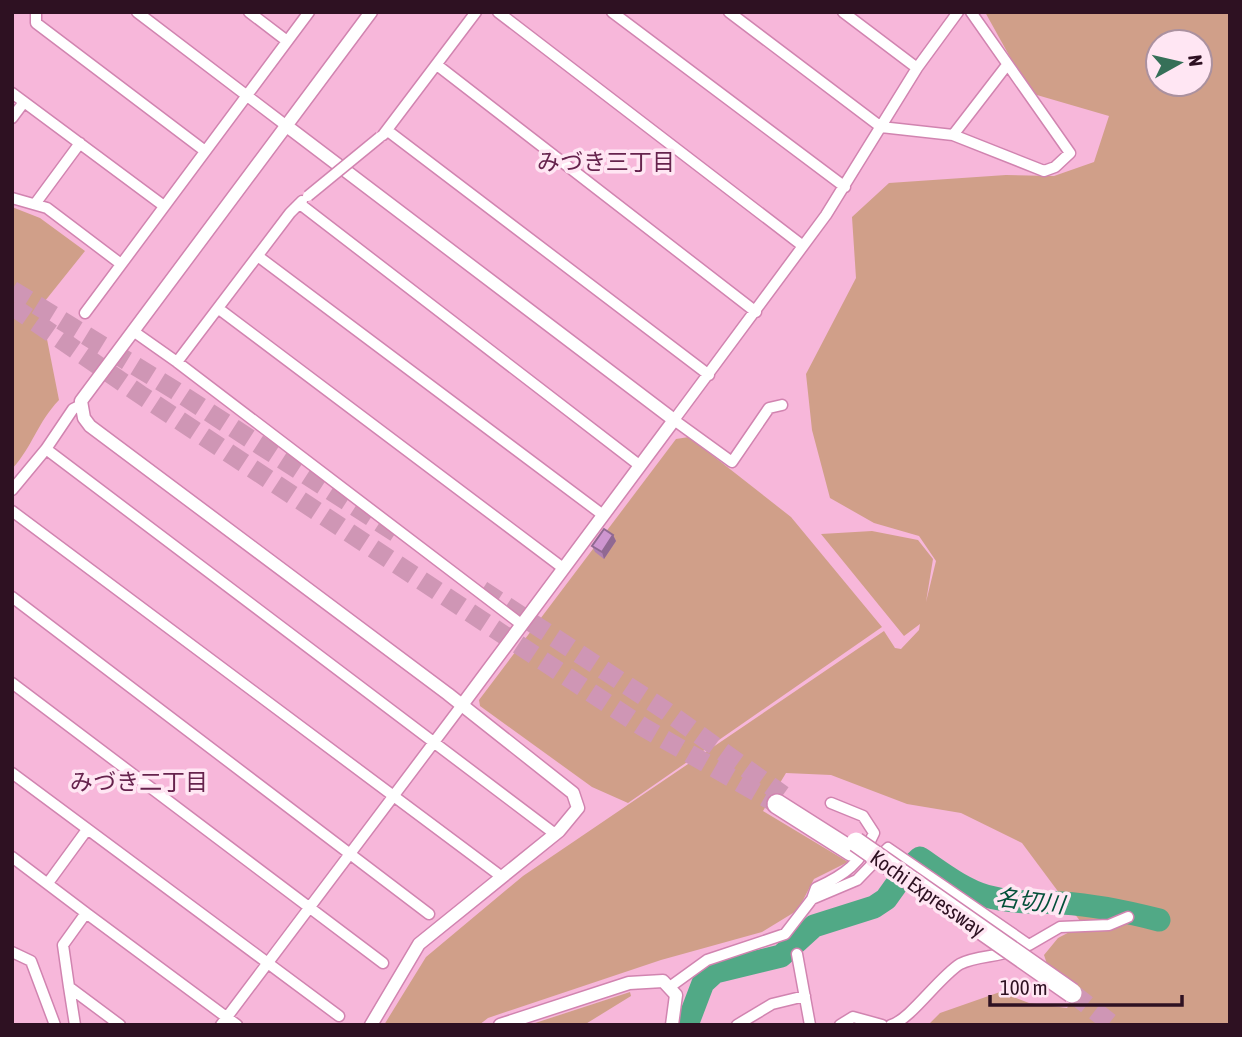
<svg xmlns="http://www.w3.org/2000/svg" width="1242" height="1037" font-family="'Asap Condensed','Noto Sans JP',sans-serif">
<style>
.green{fill:#d09f89;fill-rule:evenodd}
.lines{fill:none;stroke-linecap:round;stroke-linejoin:round}
.river{stroke:#51a986;stroke-width:23}
.motorway-tunnel{stroke:#cf96b5;stroke-width:19;stroke-dasharray:19 10;stroke-linecap:butt}
.minor-casing{stroke:#d184b0;stroke-width:13}
.tertiary-casing{stroke:#d184b0;stroke-width:15}
.motorway-casing{stroke:#d184b0;stroke-width:22}
.minor{stroke:#fff;stroke-width:10}
.tertiary{stroke:#fff;stroke-width:12}
.motorway{stroke:#fff;stroke-width:19}
.minor-bridge-casing{stroke:#d184b0;stroke-width:13;stroke-linecap:butt}
.motorway-bridge-casing{stroke:#d184b0;stroke-width:22;stroke-linecap:butt}
.minor-bridge{stroke:#fff;stroke-width:10}
.motorway-bridge{stroke:#fff;stroke-width:19}
.wall{fill:#b181b3}
.shaded-wall{fill:#906992}
.building{fill:#ce96d0;stroke:#906992;stroke-width:2}
.labels{text-anchor:middle;dominant-baseline:central;stroke-width:7;stroke-linejoin:round;paint-order:stroke}
.street-label{font-size:21px;fill:#2e1122;stroke:#ffe6f3}
.neighbourhood-label{font-size:23px;fill:#66234d;stroke:#ffe6f3}
.water-label{font-size:23px;font-style:italic;fill:#024f38;stroke:#ffe6f3}
</style>
<rect width="100%" height="100%" fill="#f7b7da"/>
<!-- green -->
<path class="green" d="M 985,12 L 1230,12 L 1230,1025 L 928,1025 L 940,1013 L 1000,992 L 1029,1003 L 1067,1008 L 1079,991 L 1047,964 L 1044,955 L 1058,938 L 1083,925 L 1022,843 L 961,813 L 907,804 L 831,775 L 786,773 L 763,811 L 848,862 L 814,879 L 798,910 L 762,932 L 661,960 L 488,1018 L 479,1025 L 384,1025 L 426,957 L 523,876 L 884,631 L 895,648 L 901,649 L 919,630 L 920,624 L 904,636 L 821,534 L 872,531 L 918,540 L 933,559 L 926,602 L 936,561 L 919,536 L 874,523 L 830,498 L 812,430 L 806,374 L 856,278 L 852,217 L 889,183 L 1006,175 L 1054,176 L 1094,162 L 1109,116 L 1030,93 ZM 1158,42 L 1200,42 L 1200,84 L 1158,84 Z
M 12,207 L 40,218 L 85,251 L 45,301 L 44,324 L 59,400 C 37,423 33,446 12,469 Z
M 689,437 L 791,517 L 882,627 L 628,803 L 592,787 L 480,706 L 479,700 L 676,439 Z
M 630,992 L 631,996 L 584,1025 L 529,1025 Z"/>
<g class="lines">
<!-- river -->
<path class="river" d="M 687,1025 L 703,983 L 715,972 L 781,956 L 814,926 L 874,907 L 886,899 L 906,871 L 920,858 C 941,872 962,889 986,896 C 1012,903 1036,902 1062,903 C 1095,905 1128,912 1159,920"/>
<!-- motorway-tunnel -->
<path class="motorway-tunnel" d="M 12,290 L 176,391 L 399,535
M 12,306 L 141,395 L 643,727 L 777,804
M 482,590 L 666,711 L 783,795
M 1072,993 L 1113,1025"/>
<defs>
<path id="minor" d="M 36,12 L 36,23 L 205,151
M 137,12 L 288,127
M 249,12 L 287,41
M 498,12 L 803,246
M 612,12 L 845,187
M 729,12 L 881,127 L 953,135 L 1044,171 L 1055,167 L 1070,153 L 971,12
M 843,12 L 917,68
M 437,65 L 756,312
M 12,93 L 164,206
M 12,118 L 24,102
M 388,131 L 709,375
M 383,135 L 476,12
M 953,135 L 1007,65
M 12,198 L 47,208 L 121,264
M 35,204 L 80,143
M 300,204 L 639,465
M 259,257 L 603,515
M 219,309 L 563,568
M 85,313 L 309,12
M 133,331 L 177,362 L 521,624
M 177,362 L 290,213 L 302,201
M 782,405 L 769,408 L 732,462 L 674,420 L 826,215 L 917,68 L 958,12
M 46,449 L 555,834
M 12,490 L 46,449 L 73,409 L 81,405
M 12,511 L 502,877
M 12,597 L 429,914
M 12,683 L 383,963
M 12,773 L 339,1016
M 12,857 L 86,913 L 63,945 L 69,987 L 120,1025
M 48,883 L 86,831
M 812,899 L 816,888 C 845,875 861,863 874,833 L 863,816 L 831,803
M 86,913 L 237,1025
M 12,952 L 31,961 L 55,1025
M 797,954 L 810,1025
M 671,986 L 707,960 L 785,934 L 812,899 L 857,880 L 888,848 L 1029,945 L 1060,927 L 1109,925 L 1128,917
M 69,987 L 75,1025
M 221,1025 L 462,705
M 737,1025 L 772,1004 L 805,996
M 840,1025 L 853,1017 L 882,1025
M 891,1025 C 910,1020 939,977 960,964 C 975,956 996,957 1012,951"/>
<path id="tertiary" d="M 371,12 L 81,401 L 84,418 L 90,426 L 448,694 L 573,793 L 578,808 L 559,831 L 419,944 L 371,1025
M 288,127 L 674,420 L 462,705
M 500,1025 L 629,983 L 663,981 L 676,995 L 672,1025"/>
<path id="motorway" d="M 777,804 L 851,851"/>
</defs>
<!-- minor casing -->
<use href="#minor" class="minor-casing"/>
<!-- tertiary casing -->
<use href="#tertiary" class="tertiary-casing"/>
<!-- motorway casing -->
<use href="#motorway" class="motorway-casing"/>
<!-- minor -->
<use href="#minor" class="minor"/>
<!-- tertiary -->
<use href="#tertiary" class="tertiary"/>
<!-- motorway -->
<use href="#motorway" class="motorway"/>
<defs>
<path id="minor-bridge" d="M 308,196 L 380,137"/>
<path id="motorway-bridge" d="M 856,842 L 1072,993"/>
</defs>
<!-- minor-bridge casing -->
<use href="#minor-bridge" class="minor-bridge-casing"/>
<!-- motorway-bridge casing -->
<use href="#motorway-bridge" class="motorway-bridge-casing"/>
<!-- minor-bridge -->
<use href="#minor-bridge" class="minor-bridge"/>
<!-- motorway-bridge -->
<use href="#motorway-bridge" class="motorway-bridge"/>
</g>
<!-- wall -->
<path class="wall" d="M 613,535 L 616,541 L 604,559 L 595,552 L 592,546 Z"/>
<!-- shaded-wall -->
<path class="shaded-wall" d="M 613,535 L 616,541 L 604,559 L 602,552 Z"/>
<!-- building -->
<path class="building" d="M 604,529 L 613,535 L 602,552 L 592,546 Z"/>
<g class="labels">
<!-- street labels -->
<g class="street-label">
<text transform="translate(928 893) rotate(35)">Kochi Expressway</text>
</g>
<!-- neighbourhood labels -->
<g class="neighbourhood-label">
<text x="606" y="162">みづき三丁目</text>
<text x="139" y="782">みづき二丁目</text>
</g>
<!-- water labels -->
<g class="water-label">
<text transform="translate(1030 901) rotate(7)">名切川</text>
</g>
</g>
<!-- border -->
<rect width="1242" height="1037" fill="none" stroke="#2e1122" stroke-width="28"/>
<!-- north arrow -->
<g transform="translate(1179 63) rotate(82)"><circle r="33" fill="#ffe6f3" stroke="#ab919f" stroke-width="2"/>
<path d="M0-5L12 26L0 18L-12 26Z" fill="#367058"/>
<text y="-10" font-size="19" font-weight="bold" text-anchor="middle" fill="#2e1122">N</text>
</g>
<!-- scale -->
<path d="M990 995v10h192v-10" fill="none" stroke="#2e1122" stroke-width="3.5"/>
<text x="1000" y="995" font-size="21" fill="#2e1122" stroke="#ffe6f3" stroke-width="5" paint-order="stroke">100 m</text>
</svg>
